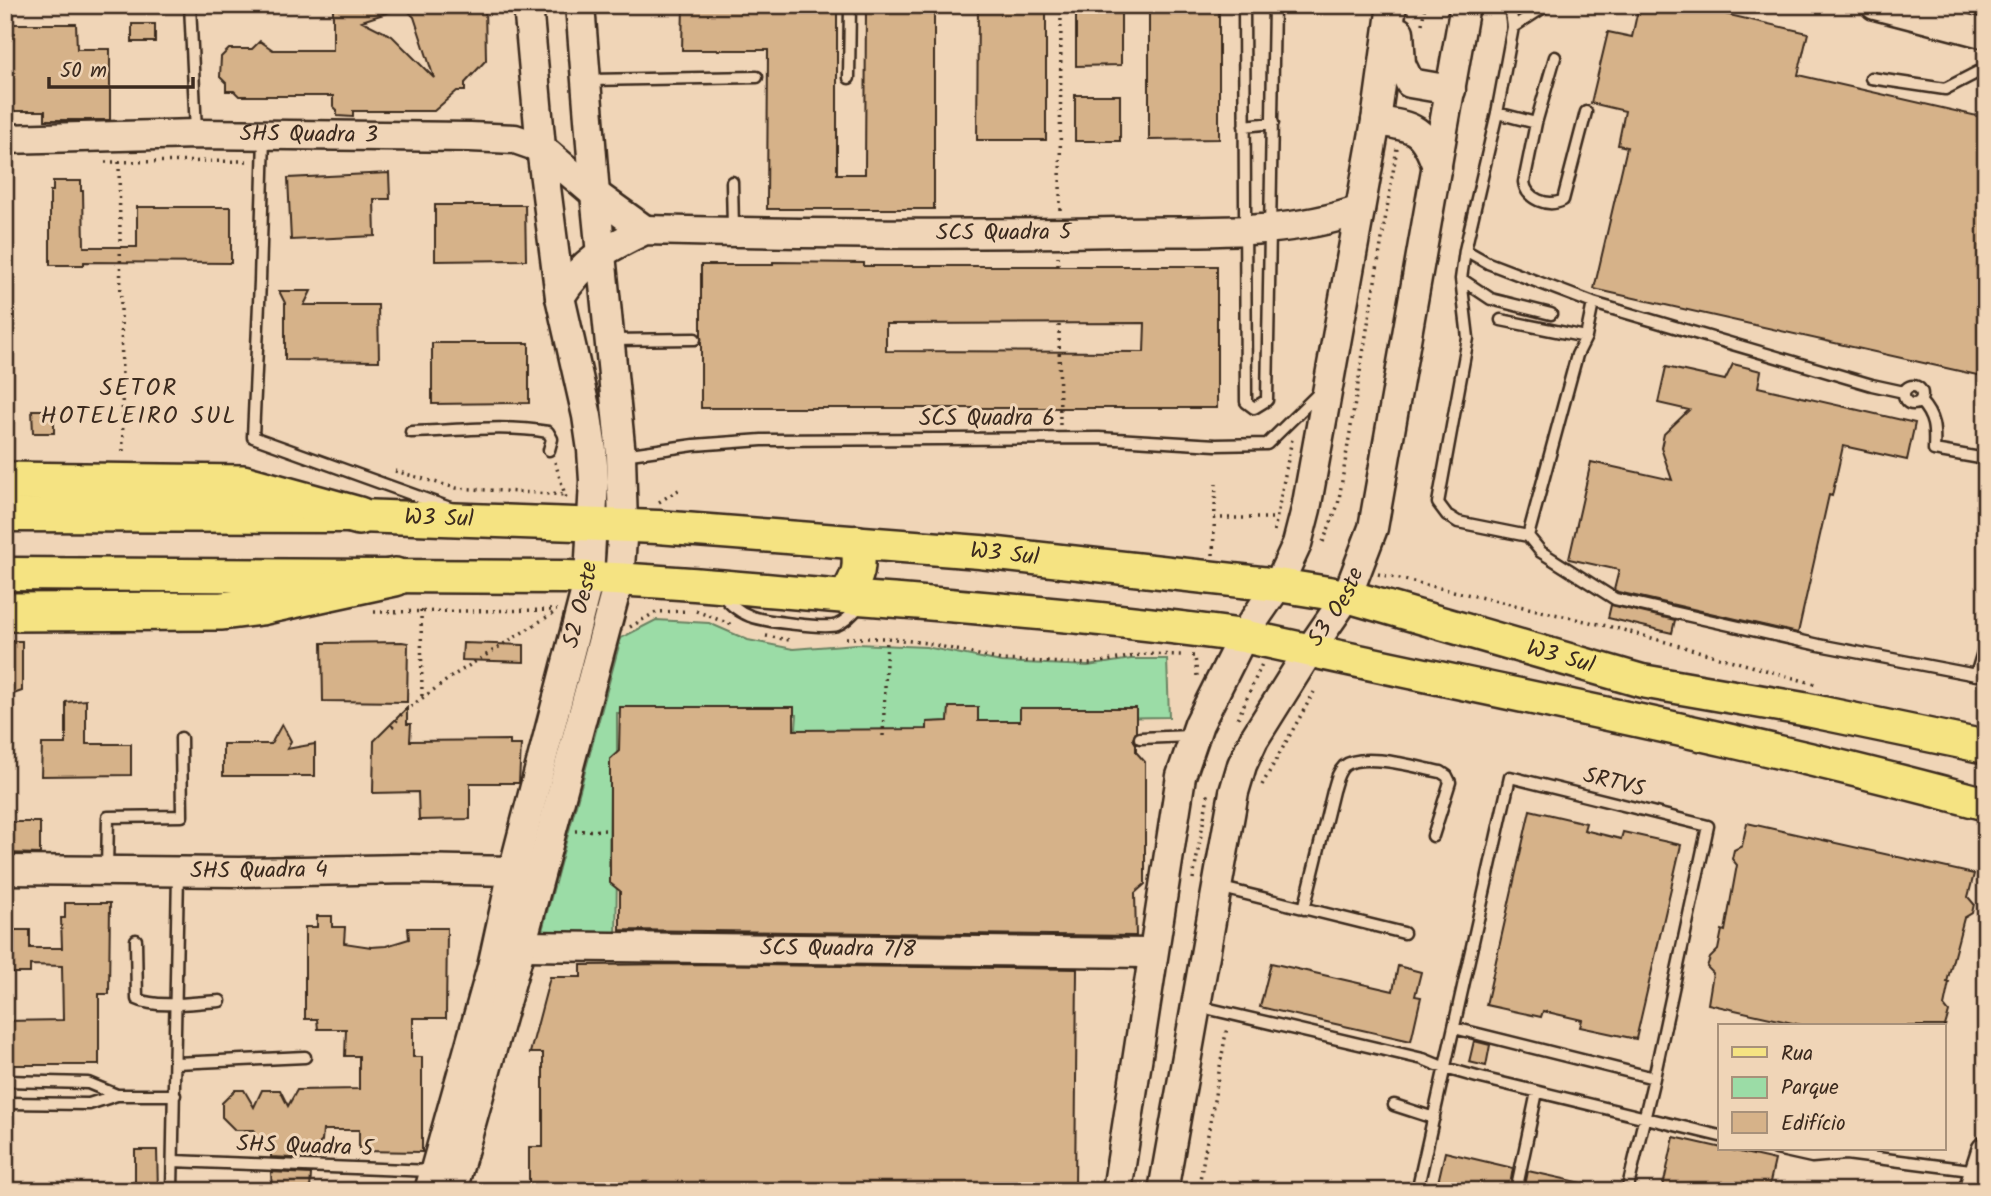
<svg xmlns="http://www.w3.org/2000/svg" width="1991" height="1196" font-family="Kalam,sans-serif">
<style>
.green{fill:#9bdca6;stroke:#6b8362;stroke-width:2}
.building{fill:#d6b289;stroke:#3b2a1e;stroke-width:2;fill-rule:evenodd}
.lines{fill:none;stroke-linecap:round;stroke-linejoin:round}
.lane-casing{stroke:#3b2a1e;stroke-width:15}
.secondary-casing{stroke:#3b2a1e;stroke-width:33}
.primary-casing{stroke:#3b2a1e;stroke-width:37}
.highway-casing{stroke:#3b2a1e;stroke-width:42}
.path{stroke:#3b2a1e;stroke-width:3.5;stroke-dasharray:2 5;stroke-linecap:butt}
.lane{stroke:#f0d5b7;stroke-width:10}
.secondary{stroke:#f0d5b7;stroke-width:28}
.primary{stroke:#f5e382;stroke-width:32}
.highway{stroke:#f5e382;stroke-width:37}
.labels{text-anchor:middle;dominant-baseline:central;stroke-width:6;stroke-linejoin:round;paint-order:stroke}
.street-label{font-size:23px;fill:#3b2a1e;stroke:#f0d5b7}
.neighbourhood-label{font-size:24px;letter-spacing:2px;fill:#3b2a1e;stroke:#f0d5b7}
</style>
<rect width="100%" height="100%" fill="#f0d5b7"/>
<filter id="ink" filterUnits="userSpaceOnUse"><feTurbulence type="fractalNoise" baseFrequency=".0143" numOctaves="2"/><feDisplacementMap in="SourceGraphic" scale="14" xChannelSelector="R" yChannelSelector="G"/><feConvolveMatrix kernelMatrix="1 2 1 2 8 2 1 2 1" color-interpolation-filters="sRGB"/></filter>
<g filter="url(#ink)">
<!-- green -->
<path class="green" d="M 656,620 L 709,623 L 748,640 L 793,649 L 856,644 L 926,647 L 1001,662 L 1088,666 L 1131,659 L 1167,659 L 1169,717 L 1026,719 L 1009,741 L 808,737 L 796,728 L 797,715 L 617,713 L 617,770 L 610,780 L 609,866 L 617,874 L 616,942 L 539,942 L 621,638 Z"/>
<!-- building -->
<path class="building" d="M 333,5 L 485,5 L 486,60 L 465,83 L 465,91 L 457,91 L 434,111 L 353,111 L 353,117 L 337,116 L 337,110 L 333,106 L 333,96 L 239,96 L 234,91 L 226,91 L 226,83 L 220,77 L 221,57 L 229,49 L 252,49 L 260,41 L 273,50 L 333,50 ZM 402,5 L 414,17 L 434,78 L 392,36 L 362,21 L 402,8 Z
M 683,5 L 837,5 L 837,174 L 865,174 L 866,5 L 934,5 L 934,209 L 767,209 L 768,50 L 682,50 Z
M 978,5 L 1046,5 L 1046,140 L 977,140 Z
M 1076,5 L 1121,5 L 1121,65 L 1076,66 Z
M 1149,5 L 1219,5 L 1219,139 L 1149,140 Z
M 1639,5 L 1686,5 L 1808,33 L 1798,75 L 1986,118 L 1986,377 L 1594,289 L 1627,147 L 1618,145 L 1625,111 L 1591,103 L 1608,32 L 1632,37 Z
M 13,24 L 76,24 L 77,49 L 110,49 L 110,120 L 45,120 L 45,111 L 5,111 L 5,40 L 13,40 Z
M 132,24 L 155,24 L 155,42 L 132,42 Z
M 1075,95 L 1120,95 L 1120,141 L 1075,141 Z
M 389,173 L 390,199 L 374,199 L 375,236 L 291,240 L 288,178 Z
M 53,181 L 81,181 L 81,191 L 83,191 L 84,247 L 137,247 L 137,207 L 231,207 L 231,263 L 84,262 L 84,265 L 50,265 L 50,191 L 53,191 Z
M 435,205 L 525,205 L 526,260 L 435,261 Z
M 773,262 L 864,263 L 864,266 L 1217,266 L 1217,408 L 701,408 L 701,265 L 773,265 ZM 1145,323 L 1144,352 L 886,351 L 886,324 Z
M 279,291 L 311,291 L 304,305 L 378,305 L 379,361 L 285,360 L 285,303 Z
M 432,343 L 529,343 L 529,403 L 432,404 Z
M 1733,364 L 1761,371 L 1758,387 L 1915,423 L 1907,460 L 1843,446 L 1832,496 L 1829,495 L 1798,633 L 1618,592 L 1614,590 L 1619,570 L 1569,559 L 1591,462 L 1672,480 L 1661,448 L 1664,434 L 1689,410 L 1658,403 L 1666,367 L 1725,380 Z
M 32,410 L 54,410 L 54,433 L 33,433 Z
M 1611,605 L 1675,620 L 1672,633 L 1608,618 Z
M 5,641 L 22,641 L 22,691 L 5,697 Z
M 402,642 L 408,643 L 407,702 L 323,701 L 322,643 Z
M 463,643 L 524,645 L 524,662 L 462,660 Z
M 86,700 L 86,744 L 131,744 L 131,775 L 41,776 L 42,744 L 66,744 L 66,702 Z
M 620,707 L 794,707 L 794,730 L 927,729 L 927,722 L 948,721 L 949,707 L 978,707 L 978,721 L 1020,721 L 1020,708 L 1136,708 L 1136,732 L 1133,739 L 1136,744 L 1136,752 L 1145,762 L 1145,884 L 1135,893 L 1136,936 L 620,930 L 620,891 L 610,883 L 610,759 L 619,751 Z
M 407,708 L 407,724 L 411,724 L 410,741 L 510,740 L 510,745 L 521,745 L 519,783 L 470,783 L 470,819 L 419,820 L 418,792 L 373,793 L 374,741 Z
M 282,724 L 291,741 L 287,749 L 315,744 L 315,776 L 223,776 L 223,744 L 271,744 Z
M 1530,810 L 1586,823 L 1584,830 L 1621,839 L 1623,832 L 1681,845 L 1636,1039 L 1580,1027 L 1582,1020 L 1543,1011 L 1541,1017 L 1486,1005 Z
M 5,822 L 40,822 L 40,854 L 5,853 Z
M 1747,823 L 1974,874 L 1968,897 L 1974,904 L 1972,913 L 1964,918 L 1947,982 L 1949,982 L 1944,1006 L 1949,1012 L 1945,1026 L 1806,1026 L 1708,1004 L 1713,973 L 1707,967 L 1710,958 L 1718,950 L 1722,930 L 1725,931 L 1737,865 L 1732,859 L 1734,850 L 1742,846 Z
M 65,903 L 110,903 L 109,994 L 99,994 L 99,1065 L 5,1065 L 5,1021 L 63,1020 L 62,966 L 30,965 L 30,973 L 5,973 L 5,930 L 30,930 L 30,948 L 62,948 L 61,918 L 65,918 Z
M 317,916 L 332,916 L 332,927 L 345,927 L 344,943 L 371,947 L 386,946 L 409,939 L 408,928 L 447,928 L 446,1018 L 413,1018 L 413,1057 L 422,1057 L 422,1152 L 359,1151 L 359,1130 L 323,1130 L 322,1141 L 311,1153 L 311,1159 L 271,1157 L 271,1142 L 254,1142 L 254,1130 L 235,1130 L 222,1117 L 222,1103 L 235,1090 L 244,1090 L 254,1107 L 262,1090 L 280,1090 L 288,1106 L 297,1090 L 359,1089 L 359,1056 L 345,1056 L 346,1029 L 318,1029 L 317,1019 L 305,1019 L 305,927 L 317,927 Z
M 1271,963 L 1393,991 L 1398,966 L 1421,972 L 1415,996 L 1421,997 L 1411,1041 L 1260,1007 Z
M 685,964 L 1077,969 L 1075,1191 L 529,1191 L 529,1147 L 543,1147 L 543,1053 L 530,1053 L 550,977 L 581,977 L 581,965 Z
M 1474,1041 L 1490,1045 L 1486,1066 L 1469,1062 Z
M 1674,1137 L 1775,1160 L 1768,1191 L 1662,1191 Z
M 135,1150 L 157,1150 L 158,1191 L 135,1191 Z
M 1445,1152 L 1513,1168 L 1509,1191 L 1436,1191 Z
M 1528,1171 L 1587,1184 L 1586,1191 L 1524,1191 Z
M 271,1172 L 311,1174 L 310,1191 L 272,1191 Z"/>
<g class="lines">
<defs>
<path id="lane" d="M 190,5 L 196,131
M 1244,5 L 1246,402 L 1254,408 L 1267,400 L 1274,5
M 1510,5 L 1513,27 L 1497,113 L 1465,250 L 1461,279 L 1468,338 L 1438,503 L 1447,515 L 1458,522 L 1528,536 L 1541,552 L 1615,599 L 1819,645 L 1976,675 L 1986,642
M 1513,27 L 1547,5
M 849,78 L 850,5
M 1871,78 L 1945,89 L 1980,71 L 1986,72
M 590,80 L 757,77
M 1497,113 L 1536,123 L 1555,57
M 1536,123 L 1524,182 C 1526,199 1548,208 1563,200 L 1586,112
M 1244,126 L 1273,123
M 264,136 L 260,281 L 253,437 L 450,508
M 732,182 L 733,228
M 1465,250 L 1488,263 L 1593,303 L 1872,385 L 1904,392
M 1461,279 L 1491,299 L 1551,314
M 1501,320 L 1586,337
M 610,340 L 695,339
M1904 395a9 9 0 1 1 18 0a9 9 0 1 1-18 0Z
M 1920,401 C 1935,417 1935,430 1934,450 L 1986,459
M 411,432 C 455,431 504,424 548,432 L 552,439 L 549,450
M 623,455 L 694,445 L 762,440 L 1099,438 L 1216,445 L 1267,444 L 1321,391
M 1528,536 L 1577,355 L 1586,337 L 1593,303
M 720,593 C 729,603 737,611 750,616 C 761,621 826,629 837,625 C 847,621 854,612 862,604
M 1140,738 L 1191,736
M 107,870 L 108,817 L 182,816 L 181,738
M 1218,887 L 1404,933
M 1304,909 L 1333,791 C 1336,782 1337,773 1344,766 C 1362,751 1419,768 1441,772 L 1447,776 L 1450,782 L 1433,836
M 136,940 L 137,999 C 157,1009 198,1002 220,1001
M 1197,1006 L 1423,1059 L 1445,1068 L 1477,1077 L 1720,1136
M 1454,1028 L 1654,1078
M 176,1063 L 305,1057
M 5,1081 L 88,1083 L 117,1095
M 5,1103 L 89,1104 L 117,1095 L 175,1095
M 1394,1105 L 1434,1118
M 1776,1149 L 1812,1157 L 1846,1154 L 1978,1171
M 173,1161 L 431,1171
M 172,1191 L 178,873
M 1417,1191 L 1510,777 L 1708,826 L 1654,1078 L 1627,1191
M 1516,1191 L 1537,1092"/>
<g id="secondary">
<path d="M 1875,5 L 1986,34"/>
<path d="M 1399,32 L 1401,64 L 1410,83 L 1451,90"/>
<path d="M 1376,121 C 1415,126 1424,129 1437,167"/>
<path id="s1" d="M 5,139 L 196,134 L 470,137 L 515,139 L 541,148 L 595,194 L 645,230"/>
<path id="s2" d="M 560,297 C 584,259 606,249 645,230 C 803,234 961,235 1118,232 C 1199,230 1283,237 1360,210"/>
<path id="s3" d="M 5,870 L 240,872 L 410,869 L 513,871"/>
<path id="s4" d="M 521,946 L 1153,953"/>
<path id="s5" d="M 429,1191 L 492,967 L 513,871 L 589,578 L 594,481 L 592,450 L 587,416 L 560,297 L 541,148 L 528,5"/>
<path d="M 452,1191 L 521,946 L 619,579 L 623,527 L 621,455 L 595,194 L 580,5"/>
<path d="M 1117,1191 L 1181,776 L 1199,724 L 1243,636 L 1278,585 L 1297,544 L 1306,509 L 1376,121 L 1392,5"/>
<path id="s6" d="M 1163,1191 L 1234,792 L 1242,765 L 1254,739 L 1309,651 L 1347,596 L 1373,528 L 1465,5"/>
<path d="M 1973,1191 L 1986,1151"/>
</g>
<g id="primary">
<path id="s7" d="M 5,515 L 359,516 L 658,527 L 980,552 L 1278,585 L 1347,596 L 1642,681 L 1803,709 L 1986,747"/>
<path d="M 5,574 L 566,577 C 660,580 753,589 846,597 C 979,607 1111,618 1243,636 C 1491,691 1741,737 1986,804"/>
<path d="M 845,597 C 859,575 861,568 857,542"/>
</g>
<path id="highway" d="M 5,481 L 243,484 L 359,516
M 5,612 L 222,611 L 261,606 L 395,577"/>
</defs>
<!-- lane casing -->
<use href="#lane" class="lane-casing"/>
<!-- secondary casing -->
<use href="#secondary" class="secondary-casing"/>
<!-- primary casing -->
<use href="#primary" class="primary-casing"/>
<!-- highway casing -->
<use href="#highway" class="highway-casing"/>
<!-- path -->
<path class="path" d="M 1422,24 L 1425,5
M 105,162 L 252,161
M 119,162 L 123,454
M 1060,210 L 1061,5
M 1058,265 L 1058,256
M 1059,325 L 1060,426
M 555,462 L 566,498
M 395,471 L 456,488 L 566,495
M 659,502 L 682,488
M 1214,518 L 1277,518
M 1274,531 L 1292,439
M 1323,542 L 1338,505 L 1397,148
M 1213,555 L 1216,484
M 1378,574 L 1616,628 L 1815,684
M 421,610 L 422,699
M 696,611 L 735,626
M 374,612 L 557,610
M 630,627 L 656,612 L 689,611
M 766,636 L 789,640
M 846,638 L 887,638 L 926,643 L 1001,660 L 1089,664 L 1146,654 L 1181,655
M 1192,656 L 1195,656 L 1197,676
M 1238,718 L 1262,664
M 392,727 L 403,712 L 454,675 L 555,612
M 883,736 L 887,638
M 1262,785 L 1314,692
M 575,831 L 609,830
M 1193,879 L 1209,790
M 1198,1191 L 1227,1027"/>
<!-- lane -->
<use href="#lane" class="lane"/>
<!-- secondary -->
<use href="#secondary" class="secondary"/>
<!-- primary -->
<use href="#primary" class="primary"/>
<!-- highway -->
<use href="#highway" class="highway"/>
</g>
</g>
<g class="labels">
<!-- street labels -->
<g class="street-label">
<text stroke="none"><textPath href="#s1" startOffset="304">SHS Quadra 3</textPath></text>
<text stroke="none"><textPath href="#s2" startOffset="469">SCS Quadra 5</textPath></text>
<text x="987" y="419">SCS Quadra 6</text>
<text stroke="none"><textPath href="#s7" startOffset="434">W3 Sul</textPath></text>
<text stroke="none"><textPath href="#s7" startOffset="1001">W3 Sul</textPath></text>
<text stroke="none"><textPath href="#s5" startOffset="606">S2 Oeste</textPath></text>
<text stroke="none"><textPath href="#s6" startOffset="618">S3 Oeste</textPath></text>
<text stroke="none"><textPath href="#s7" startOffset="1568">W3 Sul</textPath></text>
<text transform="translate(1614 783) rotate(14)">SRTVS</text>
<text stroke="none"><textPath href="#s3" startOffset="254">SHS Quadra 4</textPath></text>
<text stroke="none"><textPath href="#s4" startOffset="317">SCS Quadra 7/8</textPath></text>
<text transform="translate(305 1147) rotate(2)">SHS Quadra 5</text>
</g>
<!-- neighbourhood labels -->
<g class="neighbourhood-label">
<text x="139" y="388">SETOR<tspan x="139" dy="28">HOTELEIRO SUL</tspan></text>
</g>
</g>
<!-- margin -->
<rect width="1991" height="1196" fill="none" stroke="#f0d5b7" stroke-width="28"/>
<rect x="14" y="14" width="1963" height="1168" fill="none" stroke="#3b2a1e" stroke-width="2.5" filter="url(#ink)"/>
<!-- legend -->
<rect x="1718" y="1024" width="228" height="126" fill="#f0d5b7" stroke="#a8917a" stroke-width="2"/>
<rect x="1732" y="1047" width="35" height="10" fill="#f5e382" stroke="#a8917a" stroke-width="2"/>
<text x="1781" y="1060" font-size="21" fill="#3b2a1e">Rua</text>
<rect x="1732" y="1077" width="35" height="21" fill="#9bdca6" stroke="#a8917a" stroke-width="2"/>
<text x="1781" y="1094" font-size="21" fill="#3b2a1e">Parque</text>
<rect x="1732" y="1112" width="35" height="21" fill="#d6b289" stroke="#a8917a" stroke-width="2"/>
<text x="1781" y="1130" font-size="21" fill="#3b2a1e">Edifício</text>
<!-- scale -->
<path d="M49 77v10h144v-10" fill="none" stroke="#3b2a1e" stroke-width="3.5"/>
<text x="60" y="77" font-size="21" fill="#3b2a1e" stroke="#f0d5b7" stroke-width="5" paint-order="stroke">50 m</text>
</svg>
